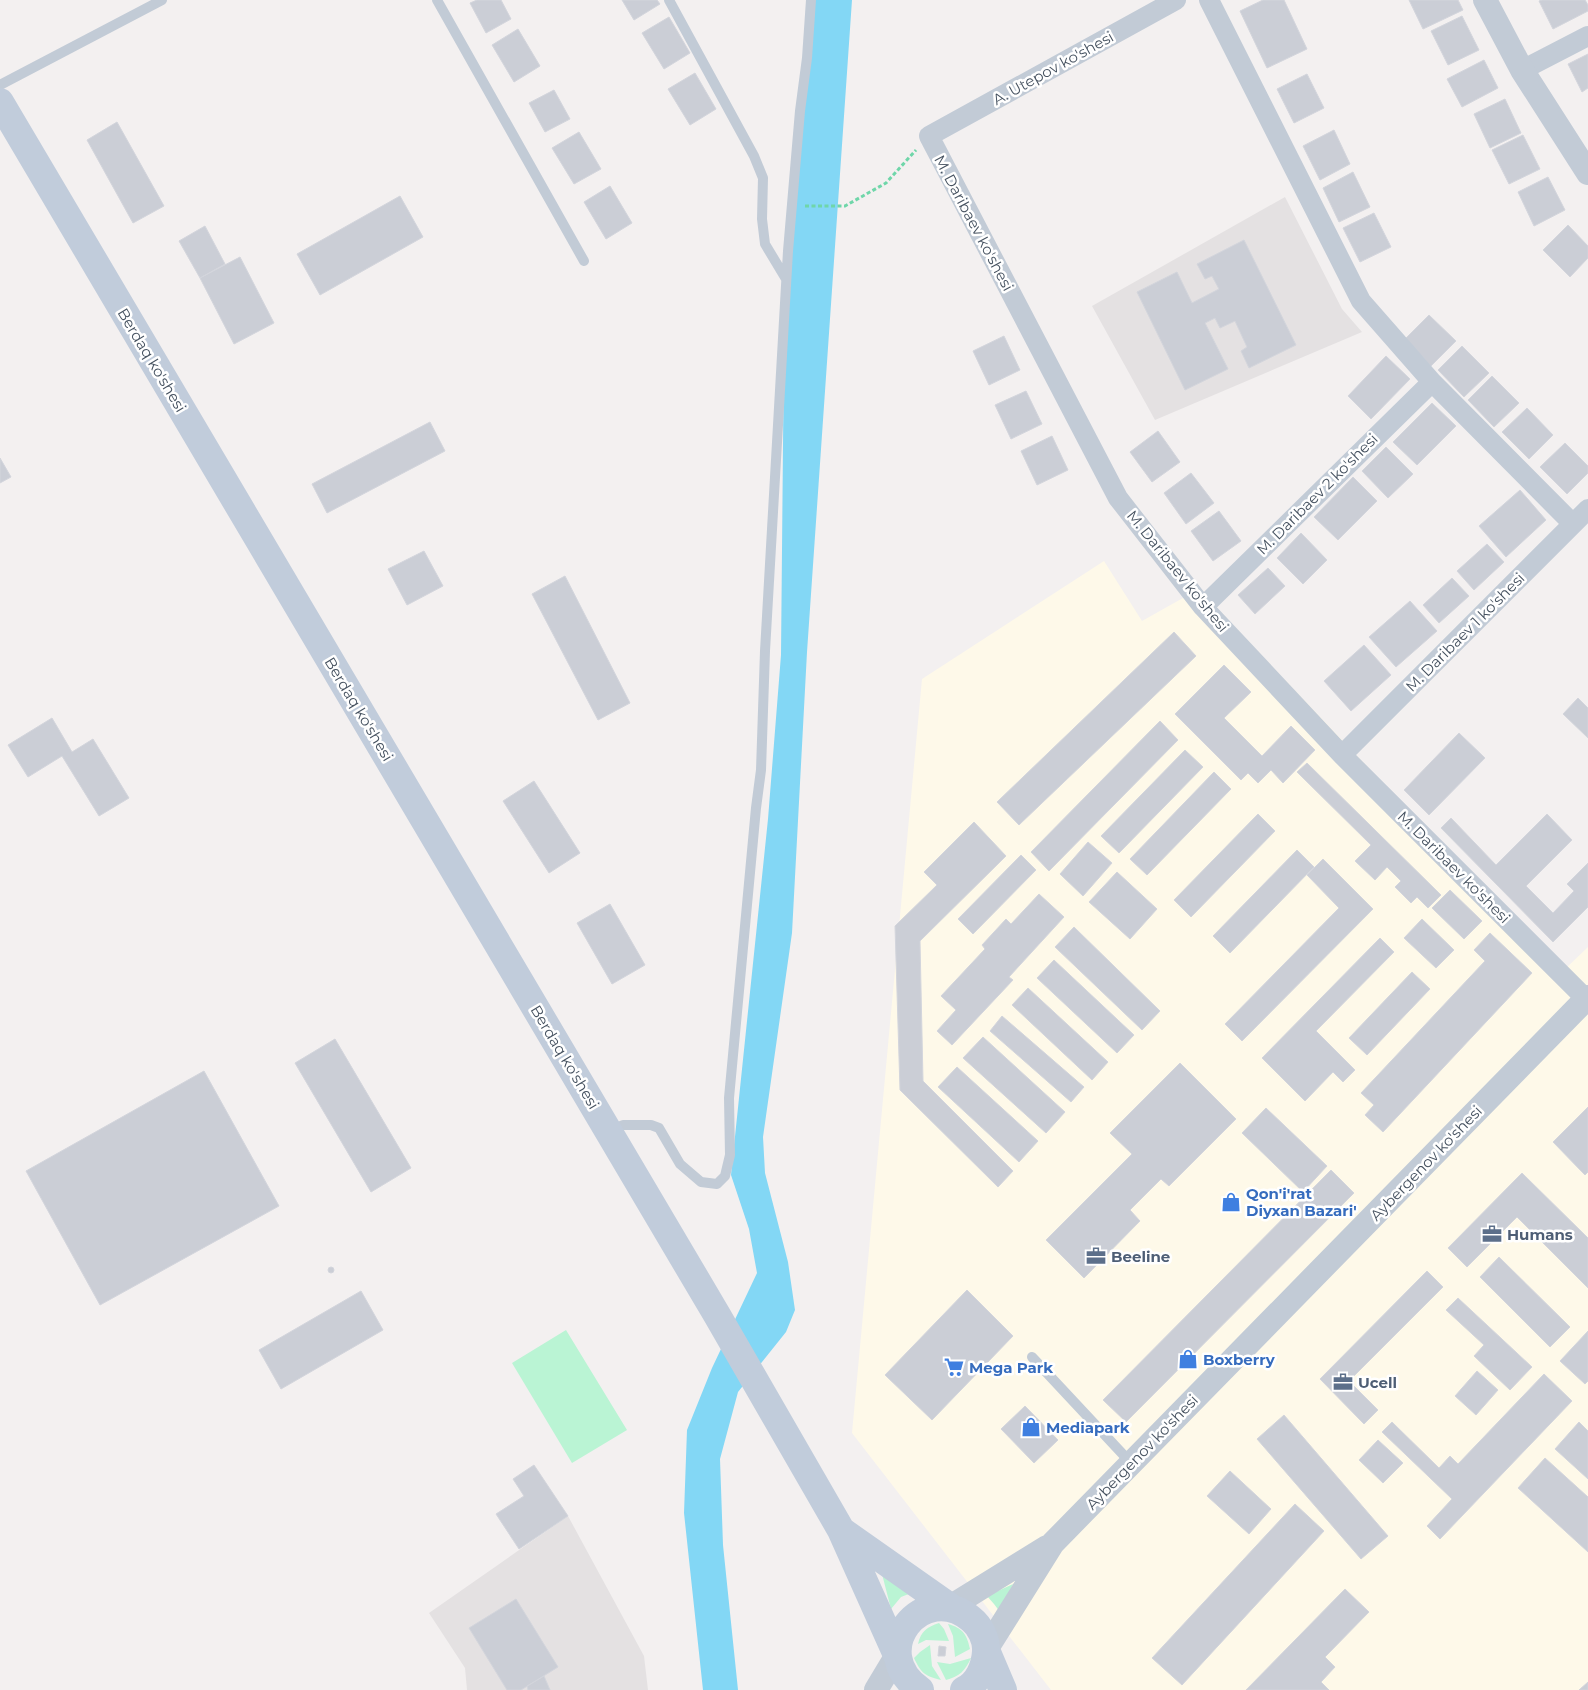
<svg xmlns="http://www.w3.org/2000/svg" width="1588" height="1690" font-family="Montserrat,sans-serif">
<style>
.commercial{fill:#fef9e9}
.education{fill:#e4e1e2}
.green{fill:#baf4d4}
.water{fill:#83d7f5}
.building{fill:#cbced6;stroke:#d3d5dc}
.lines{fill:none;stroke-linecap:round;stroke-linejoin:round}
.path{stroke:#6fd6a9;stroke-width:3;stroke-dasharray:4 2.5;stroke-linecap:butt}
.service{stroke:#c2cbd6;stroke-width:10}
.minor{stroke:#c2cbd6;stroke-width:20}
.tertiary{stroke:#c2cbd6;stroke-width:24}
.secondary{stroke:#c1ccdb;stroke-width:28}
.labels{text-anchor:middle;dominant-baseline:central;stroke-width:5;stroke-linejoin:round;paint-order:stroke}
.street-label{font-size:15px;fill:#465260;stroke:#fff}
.shop-label{font-size:15px;font-weight:bold;fill:#366cbe;stroke:#fff;text-anchor:start}
.service-label{font-size:15px;font-weight:bold;fill:#4e5e75;stroke:#fff;text-anchor:start}
</style>
<rect width="100%" height="100%" fill="#f3f0f0"/>
<!-- commercial -->
<path class="commercial" d="M 1104,561 L 1142,621 L 1199,589 L 1562,972 L 1588,947 L 1588,1690 L 1051,1690 L 852,1433 L 922,679 Z"/>
<!-- education -->
<path class="education" d="M 1285,197 L 1342,309 L 1362,332 L 1155,420 L 1092,306 Z
M 568,1516 L 644,1656 L 648,1690 L 467,1690 L 465,1668 L 429,1613 Z"/>
<!-- green -->
<path class="green" d="M 566,1330 L 627,1430 L 572,1463 L 512,1363 Z
M 882,1574 L 914,1592 L 901,1597 L 891,1609 Z
M 1013,1584 L 1000,1612 L 994,1604 L 987,1596 Z
M 939,1623 L 944,1629 L 949,1641 L 926,1640 L 918,1644 C 921,1631 927,1627 939,1623 Z
M 948,1624 C 963,1628 967,1635 970,1649 L 955,1657 L 953,1636 Z
M 930,1645 L 932,1666 L 941,1680 C 925,1676 921,1673 914,1658 L 920,1652 Z
M 971,1658 C 965,1671 960,1676 946,1680 L 937,1662 L 950,1664 Z"/>
<!-- water -->
<path class="water" d="M 813,0 L 852,0 L 807,652 L 792,933 L 763,1137 L 765,1173 L 788,1262 L 795,1310 L 786,1332 L 738,1392 L 720,1459 L 723,1545 L 738,1690 L 703,1690 L 684,1513 L 687,1430 L 712,1368 L 757,1273 L 749,1229 L 731,1175 L 768,819 L 781,655 L 784,340 Z"/>
<!-- building -->
<path class="building" d="M 477,0 L 501,0 L 511,19 L 486,33 L 470,3 Z
M 622,0 L 657,0 L 660,4 L 634,20 Z
M 1263,0 L 1284,0 L 1307,49 L 1267,68 L 1240,11 Z
M 1409,0 L 1458,0 L 1463,10 L 1423,29 Z
M 1542,0 L 1585,0 L 1588,5 L 1588,11 L 1553,29 L 1539,1 Z
M 1462,16 L 1479,50 L 1448,65 L 1431,31 Z
M 669,17 L 690,53 L 664,69 L 642,33 Z
M 518,29 L 540,66 L 514,82 L 492,45 Z
M 1588,54 L 1588,88 L 1582,92 L 1568,64 Z
M 1484,60 L 1498,88 L 1462,107 L 1447,79 Z
M 695,73 L 716,109 L 690,125 L 668,89 Z
M 1307,74 L 1324,108 L 1294,123 L 1277,89 Z
M 554,90 L 570,119 L 545,132 L 529,103 Z
M 1505,99 L 1521,133 L 1490,148 L 1474,114 Z
M 117,122 L 164,206 L 133,223 L 87,140 Z
M 1334,130 L 1350,164 L 1320,180 L 1303,146 Z
M 579,132 L 601,169 L 574,184 L 552,148 Z
M 1523,135 L 1540,169 L 1509,184 L 1492,150 Z
M 1353,172 L 1370,207 L 1339,222 L 1323,188 Z
M 1548,177 L 1565,210 L 1534,226 L 1518,192 Z
M 610,186 L 632,223 L 606,239 L 584,202 Z
M 400,196 L 423,237 L 320,295 L 297,254 Z
M 1374,213 L 1391,247 L 1360,262 L 1343,228 Z
M 1568,225 L 1588,246 L 1588,258 L 1570,277 L 1543,250 Z
M 205,226 L 225,264 L 200,278 L 179,241 Z
M 1244,240 L 1296,345 L 1249,368 L 1241,351 L 1247,347 L 1235,321 L 1220,328 L 1215,318 L 1205,323 L 1228,369 L 1185,390 L 1137,292 L 1177,272 L 1192,303 L 1219,289 L 1212,276 L 1205,279 L 1197,264 Z
M 240,257 L 274,323 L 234,344 L 200,278 Z
M 1429,315 L 1456,341 L 1431,366 L 1405,339 Z
M 1004,336 L 1020,370 L 989,385 L 973,351 Z
M 1462,346 L 1489,373 L 1464,397 L 1438,370 Z
M 1386,356 L 1410,379 L 1371,419 L 1348,396 Z
M 1492,376 L 1519,403 L 1494,427 L 1468,400 Z
M 1026,391 L 1042,424 L 1011,439 L 995,405 Z
M 1432,403 L 1456,426 L 1417,465 L 1393,442 Z
M 1527,408 L 1553,435 L 1529,459 L 1502,432 Z
M 430,422 L 445,451 L 327,513 L 312,484 Z
M 1158,431 L 1180,462 L 1152,482 L 1130,452 Z
M 1052,436 L 1068,470 L 1037,485 L 1021,451 Z
M 1565,443 L 1588,466 L 1588,473 L 1567,494 L 1540,467 Z
M 1386,447 L 1413,474 L 1388,498 L 1362,471 Z
M 0,458 L 11,477 L 0,483 Z
M 1191,473 L 1214,503 L 1186,524 L 1164,493 Z
M 1353,477 L 1377,501 L 1338,540 L 1314,517 Z
M 1520,490 L 1546,520 L 1506,557 L 1479,526 Z
M 1219,511 L 1241,541 L 1213,561 L 1191,531 Z
M 1301,533 L 1327,560 L 1303,584 L 1277,558 Z
M 1487,544 L 1504,562 L 1474,590 L 1457,571 Z
M 424,551 L 443,586 L 407,605 L 388,569 Z
M 1268,568 L 1285,586 L 1255,614 L 1238,595 Z
M 565,576 L 630,703 L 598,720 L 532,594 Z
M 1452,578 L 1469,596 L 1439,623 L 1423,605 Z
M 1410,601 L 1437,631 L 1396,667 L 1369,637 Z
M 1174,632 L 1196,656 L 1019,825 L 997,802 Z
M 1364,645 L 1391,675 L 1351,711 L 1324,681 Z
M 1224,665 L 1251,692 L 1224,718 L 1262,756 L 1291,726 L 1315,750 L 1283,783 L 1271,770 L 1258,783 L 1248,773 L 1241,780 L 1175,714 Z
M 1578,698 L 1588,708 L 1588,738 L 1563,714 Z
M 52,718 L 72,752 L 93,739 L 129,798 L 99,816 L 62,756 L 28,777 L 8,745 Z
M 1160,721 L 1178,740 L 1049,871 L 1031,852 Z
M 1459,733 L 1485,758 L 1429,815 L 1404,790 Z
M 1185,750 L 1203,767 L 1119,853 L 1101,836 Z
M 1307,763 L 1441,895 L 1428,908 L 1417,897 L 1411,903 L 1395,887 L 1401,881 L 1387,867 L 1375,880 L 1355,861 L 1371,845 L 1297,772 Z
M 1214,772 L 1231,789 L 1147,875 L 1130,859 Z
M 534,781 L 580,853 L 549,873 L 503,801 Z
M 1258,814 L 1275,831 L 1191,917 L 1174,900 Z
M 1547,814 L 1572,840 L 1526,886 L 1553,913 L 1574,891 L 1567,884 L 1588,863 L 1588,907 L 1553,942 L 1441,828 L 1451,818 L 1496,865 Z
M 974,822 L 1006,856 L 920,941 L 923,1081 L 1013,1171 L 998,1187 L 900,1090 L 895,926 L 937,885 L 924,872 Z
M 1088,842 L 1112,863 L 1083,896 L 1060,874 Z
M 1297,850 L 1314,867 L 1230,953 L 1213,936 Z
M 1021,855 L 1036,870 L 973,934 L 958,919 Z
M 1323,859 L 1373,909 L 1242,1041 L 1225,1024 L 1339,908 L 1307,875 Z
M 1117,872 L 1157,909 L 1130,939 L 1089,902 Z
M 1450,890 L 1482,921 L 1464,939 L 1432,908 Z
M 1039,894 L 1064,917 L 1009,977 L 1013,980 L 952,1045 L 937,1031 L 956,1010 L 941,996 L 985,949 L 982,945 L 1006,919 L 1011,924 Z
M 610,904 L 645,965 L 612,984 L 577,923 Z
M 1422,919 L 1454,950 L 1436,968 L 1404,938 Z
M 1074,927 L 1160,1011 L 1142,1030 L 1055,947 Z
M 1490,933 L 1532,973 L 1383,1132 L 1365,1115 L 1374,1105 L 1361,1093 L 1485,961 L 1474,950 Z
M 1380,938 L 1394,952 L 1316,1031 L 1355,1070 L 1343,1082 L 1333,1072 L 1305,1101 L 1262,1058 Z
M 1054,960 L 1134,1035 L 1117,1053 L 1037,978 Z
M 1412,972 L 1430,989 L 1367,1055 L 1349,1038 Z
M 1028,988 L 1108,1062 L 1092,1080 L 1012,1005 Z
M 1002,1016 L 1084,1087 L 1071,1102 L 990,1031 Z
M 983,1037 L 1065,1112 L 1046,1133 L 963,1058 Z
M 335,1039 L 411,1168 L 371,1192 L 295,1063 Z
M 1180,1063 L 1236,1119 L 1169,1186 L 1161,1179 L 1130,1210 L 1140,1221 L 1084,1278 L 1046,1240 L 1132,1154 L 1110,1133 Z
M 957,1067 L 1038,1141 L 1019,1162 L 938,1087 Z
M 204,1071 L 279,1206 L 100,1305 L 26,1171 Z
M 1588,1107 L 1588,1172 L 1585,1175 L 1553,1142 Z
M 1266,1108 L 1327,1166 L 1303,1192 L 1242,1133 Z
M 1331,1170 L 1354,1193 L 1126,1422 L 1103,1400 Z
M 1522,1173 L 1588,1238 L 1588,1288 L 1517,1217 L 1467,1267 L 1448,1248 Z
M 1499,1257 L 1570,1327 L 1550,1347 L 1480,1277 Z
M328 1270a3 3 0 1 1 6 0a3 3 0 1 1-6 0Z
M 1427,1271 L 1443,1287 L 1349,1381 L 1378,1410 L 1364,1424 L 1320,1379 Z
M 967,1290 L 1013,1336 L 932,1420 L 885,1375 Z
M 361,1291 L 383,1330 L 281,1389 L 259,1350 Z
M 1458,1298 L 1532,1367 L 1510,1390 L 1474,1356 L 1484,1345 L 1446,1310 Z
M 1588,1331 L 1588,1381 L 1585,1384 L 1560,1361 Z
M 1477,1371 L 1498,1390 L 1476,1415 L 1455,1396 Z
M 1544,1374 L 1572,1401 L 1440,1539 L 1427,1526 L 1452,1499 L 1382,1432 L 1392,1422 L 1439,1468 L 1450,1456 L 1458,1464 Z
M 1025,1406 L 1058,1440 L 1034,1463 L 1001,1429 Z
M 1284,1415 L 1388,1536 L 1361,1559 L 1257,1439 Z
M 1579,1422 L 1588,1431 L 1588,1479 L 1555,1449 Z
M 1378,1440 L 1403,1463 L 1383,1483 L 1359,1460 Z
M 1545,1458 L 1588,1497 L 1588,1552 L 1518,1488 Z
M 534,1465 L 568,1516 L 519,1549 L 496,1514 L 524,1496 L 513,1479 Z
M 1230,1471 L 1271,1509 L 1249,1534 L 1207,1496 Z
M 1295,1504 L 1324,1531 L 1182,1685 L 1152,1658 Z
M 1345,1589 L 1369,1612 L 1325,1657 L 1335,1667 L 1321,1682 L 1329,1690 L 1246,1690 Z
M 516,1599 L 558,1667 L 521,1690 L 507,1690 L 469,1628 Z
M 939,1646 L 946,1647 L 945,1656 L 938,1656 Z
M 544,1676 L 550,1690 L 528,1690 L 527,1686 Z
M 1588,1682 L 1588,1690 L 1579,1690 Z"/>
<g class="lines">
<!-- path -->
<path class="path" d="M 805,206 L 845,206 L 886,183 L 916,150"/>
<!-- service -->
<path class="service" d="M 437,0 L 584,261
M 669,0 L 754,156 L 763,178 L 762,219 L 765,244 L 786,279
M 0,85 L 162,0
M 609,1131 L 623,1125 L 651,1125 L 659,1128 L 680,1164 L 701,1182 L 717,1184 L 725,1176 L 730,1155 L 729,1098 L 756,808 L 761,770 L 765,651 L 788,251 L 800,111 L 807,58 L 811,0
M 1032,1357 L 1131,1463"/>
<!-- minor -->
<path class="minor" d="M 1176,0 L 929,136 L 1118,498 L 1203,607 L 1342,755 L 1586,999
M 1209,0 L 1361,301 L 1432,382 L 1573,524
M 1522,70 L 1588,36
M 1203,607 L 1432,382
M 1342,755 L 1588,509"/>
<!-- tertiary -->
<path class="tertiary" d="M 1485,0 L 1522,70 L 1588,173
M 950,1607 L 1047,1547
M 986,1650 L 1053,1543 L 1588,997
M 876,1690 L 897,1655"/>
<!-- secondary -->
<path class="secondary" d="M 0,102 L 717,1315 L 841,1530 L 897,1655
M 842,1531 L 950,1607
M 986,1650 L 1003,1690
M 920,1690 C 865,1651 923,1579 971,1619 C 980,1626 987,1640 986,1652 C 985,1667 978,1683 964,1690"/>
</g>
<!-- icons -->
<defs>
<symbol id="shop-bare" viewBox="-9 -9 18 18"><path d="M-5-2.5h2.3a2.7 3.5 0 0 1 5.4 0H5L5.5 6h-11ZM-1.5-2.5h3a1.5 2.3 0 0 0-3 0Z" fill="#3f7fe0" stroke="#fff" stroke-width="2.5" paint-order="stroke"/></symbol>
<symbol id="office-bare" viewBox="-9 -9 18 18"><path d="M-6-3h4V-5.5h4V-3h4V5H-6ZM-1-4.5V-3h2v-1.5ZM-6 0V1H6V0Z" fill="#5c6f8a" stroke="#fff" stroke-width="2.5" paint-order="stroke"/></symbol>
<symbol id="supermarket-bare" viewBox="-9 -9 18 18"><path d="M-6-5.5h2.5l.6 2H6L4.5 2H-2.5L-4.4-4H-6ZM-1.5 3.2a1.3 1.3 0 1 0 .1 0ZM3 3.2a1.3 1.3 0 1 0 .1 0Z" fill="#3f7fe0" stroke="#fff" stroke-width="2.5" paint-order="stroke"/></symbol>
</defs>
<g fill-rule="evenodd">
<use href="#shop-bare" x="1217" y="1188" width="28" height="28"/>
<use href="#office-bare" x="1478" y="1220" width="28" height="28"/>
<use href="#office-bare" x="1082" y="1242" width="28" height="28"/>
<use href="#shop-bare" x="1174" y="1345" width="28" height="28"/>
<use href="#supermarket-bare" x="940" y="1353" width="28" height="28"/>
<use href="#office-bare" x="1329" y="1368" width="28" height="28"/>
<use href="#shop-bare" x="1017" y="1413" width="28" height="28"/>
</g>
<g class="labels">
<!-- street labels -->
<g class="street-label">
<text transform="translate(1053 68) rotate(-29)">A. Utepov ko'shesi</text>
<text transform="translate(974 223) rotate(62)">M. Daribaev ko'shesi</text>
<text transform="translate(152 360) rotate(59)">Berdaq ko'shesi</text>
<text transform="translate(1317 494) rotate(-45)">M. Daribaev 2 ko'shesi</text>
<text transform="translate(1178 571) rotate(51)">M. Daribaev ko'shesi</text>
<text transform="translate(1465 632) rotate(-45)">M. Daribaev 1 ko'shesi</text>
<text transform="translate(359 709) rotate(59)">Berdaq ko'shesi</text>
<text transform="translate(1454 867) rotate(45)">M. Daribaev ko'shesi</text>
<text transform="translate(565 1057) rotate(59)">Berdaq ko'shesi</text>
<text transform="translate(1426 1163) rotate(-46)">Aybergenov ko'shesi</text>
<text transform="translate(1142 1452) rotate(-46)">Aybergenov ko'shesi</text>
</g>
<!-- shop labels -->
<g class="shop-label">
<text x="1246" y="1193">Qon'i'rat<tspan x="1246" dy="17">Diyxan Bazari'</tspan></text>
<text x="1203" y="1359">Boxberry</text>
<text x="969" y="1367">Mega Park</text>
<text x="1046" y="1427">Mediapark</text>
</g>
<!-- service labels -->
<g class="service-label">
<text x="1507" y="1234">Humans</text>
<text x="1111" y="1256">Beeline</text>
<text x="1358" y="1382">Ucell</text>
</g>
</g>
</svg>
